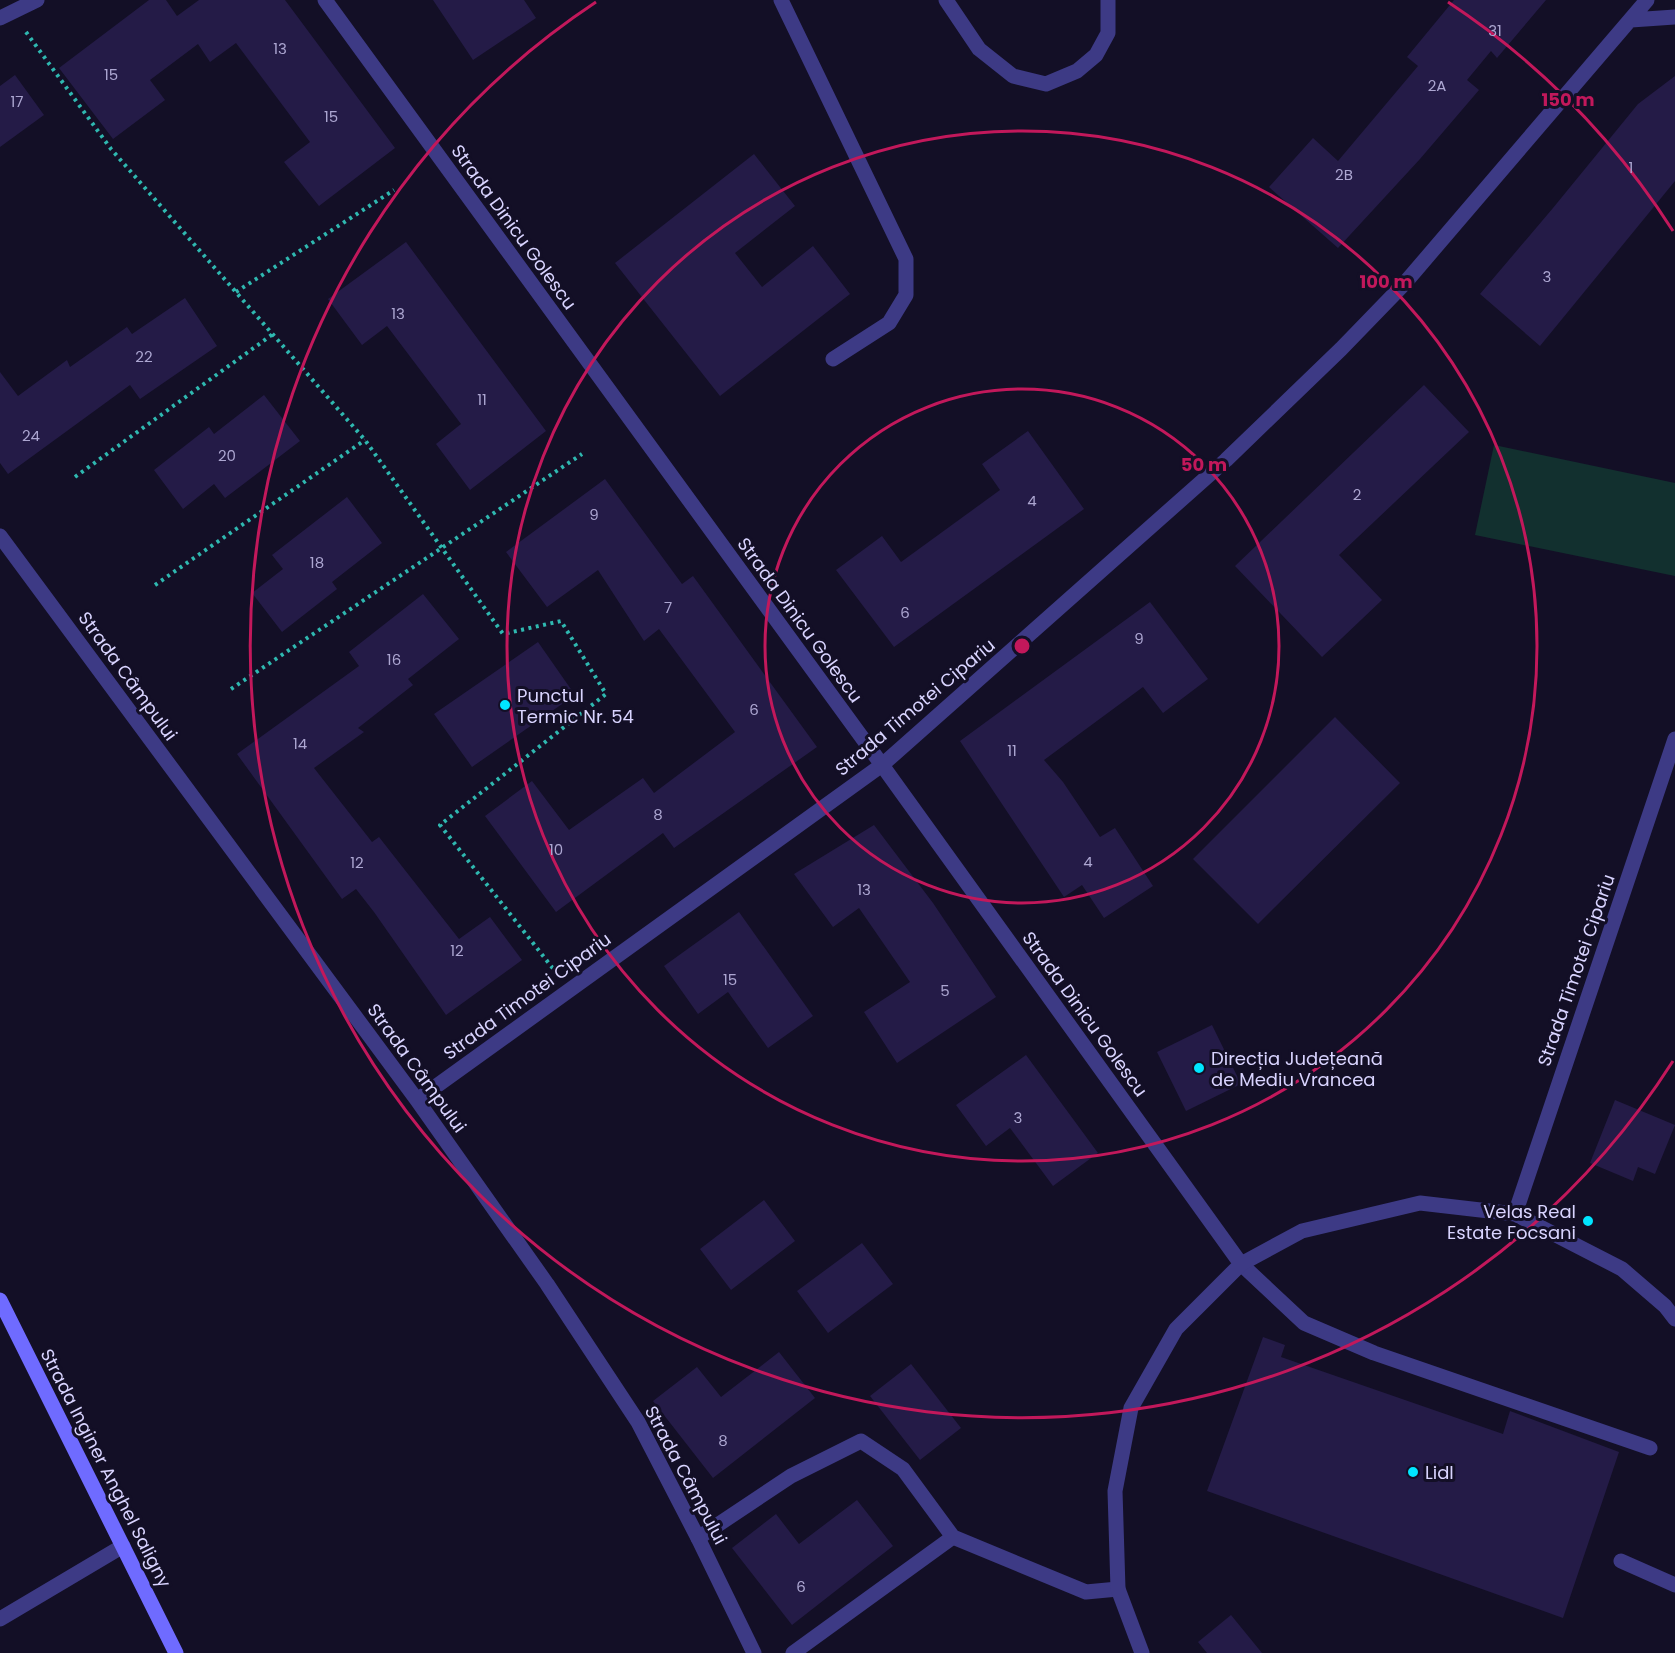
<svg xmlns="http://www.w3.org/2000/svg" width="1675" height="1653" font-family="Poppins,sans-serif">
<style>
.green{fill:#12302f}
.building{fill:#241b47}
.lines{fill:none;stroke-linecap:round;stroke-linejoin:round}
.path{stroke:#2fb8b0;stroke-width:4;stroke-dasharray:3 4.5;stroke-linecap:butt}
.service{stroke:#3d3a85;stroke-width:15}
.minor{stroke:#3d3a85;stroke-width:15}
.secondary{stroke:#6f6bff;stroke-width:15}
.ring{fill:none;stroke:#c2185b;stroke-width:3}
.poi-dot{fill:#00e5ff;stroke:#130f26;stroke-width:2}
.labels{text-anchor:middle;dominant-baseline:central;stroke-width:6;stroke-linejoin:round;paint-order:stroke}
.number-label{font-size:15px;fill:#aca6d1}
.street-label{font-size:18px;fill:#d9d4ff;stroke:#130f26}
.poi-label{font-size:18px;fill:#d9d4ff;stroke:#130f26;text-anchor:start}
.centre{fill:#c2185b;stroke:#130f26;stroke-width:3}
.ring-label{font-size:18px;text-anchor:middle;font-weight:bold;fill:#c2185b;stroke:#130f26;stroke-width:6;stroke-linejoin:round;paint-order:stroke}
</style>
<rect width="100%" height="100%" fill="#130f26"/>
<!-- green -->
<path class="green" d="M 1494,445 L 1675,483 L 1675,576 L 1475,535 Z"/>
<!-- building -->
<path class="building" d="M 149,0 L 166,0 L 177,16 L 199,0 L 285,0 L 395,148 L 319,206 L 284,162 L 310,142 L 236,43 L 210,62 L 198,44 L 150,80 L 165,100 L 113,139 L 59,68 Z
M 433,0 L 524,0 L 536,18 L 473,60 Z
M 1454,0 L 1546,0 L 1497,58 L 1491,51 L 1467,80 L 1479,90 L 1420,159 L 1338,248 L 1269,187 L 1313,138 L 1338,161 L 1418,66 L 1407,57 Z
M 15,75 L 44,115 L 0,147 L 0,86 Z
M 1675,76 L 1675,181 L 1540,346 L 1480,294 L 1553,208 L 1638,104 Z
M 754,154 L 795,206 L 735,253 L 762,287 L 813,246 L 850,294 L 720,396 L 615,263 Z
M 406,242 L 546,431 L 470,490 L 436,444 L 461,424 L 387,326 L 362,345 L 328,299 Z
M 185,298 L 217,346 L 140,399 L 130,385 L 8,474 L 0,463 L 0,372 L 18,396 L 67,360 L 70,367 L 127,327 L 132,334 Z
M 1424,385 L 1469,432 L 1339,555 L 1382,600 L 1322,657 L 1235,566 Z
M 264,395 L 300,441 L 225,498 L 214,484 L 183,509 L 154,470 L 209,427 L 214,434 Z
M 1028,431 L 1084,509 L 894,647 L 836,570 L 882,536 L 901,562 L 1000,490 L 982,464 Z
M 605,479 L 682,584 L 693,576 L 817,747 L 674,848 L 663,833 L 556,912 L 485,816 L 532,781 L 569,830 L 643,778 L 654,793 L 735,732 L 659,629 L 644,641 L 598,570 L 547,607 L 506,552 Z
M 347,497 L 382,543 L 332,582 L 337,589 L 282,632 L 252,593 L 283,569 L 272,555 Z
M 423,594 L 459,639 L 408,679 L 413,685 L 358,728 L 364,732 L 314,768 L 372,842 L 379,837 L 459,939 L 490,917 L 522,960 L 446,1015 L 374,912 L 356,889 L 342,899 L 237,754 L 359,666 L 349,652 Z
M 1150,602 L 1208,679 L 1163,713 L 1143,687 L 1044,760 L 1063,782 L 1100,837 L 1115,828 L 1153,886 L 1104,918 L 1082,885 L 1064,897 L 960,741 Z
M 538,642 L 575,695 L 472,767 L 434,714 Z
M 1335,717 L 1400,783 L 1258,924 L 1193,859 Z
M 874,825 L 933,903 L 996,997 L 897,1063 L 864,1012 L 910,982 L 859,908 L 833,927 L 794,874 Z
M 739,912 L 813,1016 L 768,1048 L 728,992 L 698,1014 L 664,966 Z
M 1212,1025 L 1241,1084 L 1186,1111 L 1157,1052 Z
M 1026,1055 L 1098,1153 L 1053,1186 L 1010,1128 L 986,1146 L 956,1105 Z
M 1615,1100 L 1675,1125 L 1655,1174 L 1638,1167 L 1633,1181 L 1590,1163 Z
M 764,1200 L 795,1241 L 731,1290 L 700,1249 Z
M 862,1243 L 893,1284 L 828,1333 L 797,1291 Z
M 1263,1337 L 1285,1345 L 1281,1357 L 1503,1434 L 1510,1411 L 1619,1452 L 1563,1618 L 1207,1491 Z
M 779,1352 L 815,1398 L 713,1478 L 653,1401 L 697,1367 L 721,1397 Z
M 911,1364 L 961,1428 L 920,1460 L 870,1396 Z
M 857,1500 L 893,1546 L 792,1625 L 732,1548 L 776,1514 L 799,1544 Z
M 1231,1615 L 1262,1653 L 1207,1653 L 1198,1642 Z"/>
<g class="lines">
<!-- path -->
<path class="path" d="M 26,32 L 111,149 L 365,440 L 503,634 L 561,621 L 606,694 L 440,825 L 555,971
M 236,292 L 394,190
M 75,477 L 273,334
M 155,585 L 365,440
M 231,689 L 582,454"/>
<!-- service -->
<path class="service" d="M 781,0 L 906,259 L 906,295 L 889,323 L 833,359
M 1241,1264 L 1304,1323 L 1374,1353 L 1650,1448
M 698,1538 L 791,1476 L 861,1441 L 903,1469 L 953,1537 L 1086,1592 L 1118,1589
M 1621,1561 L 1675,1585
M 0,1619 L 123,1546
M 793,1653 L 953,1537"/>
<!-- minor -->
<path class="minor" d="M 325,0 L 882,765 L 1241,1264
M 946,0 L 979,49 L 1013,76 L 1046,84 L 1077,71 L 1096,55 L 1108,33 L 1108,0
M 0,18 L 37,0
M 1631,20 L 1675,17
M 0,536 L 417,1100 L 547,1284 L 638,1422 L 698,1538 L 754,1653
M 417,1100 L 882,765 L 1226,460 L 1341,349 L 1404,284 L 1647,0
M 1515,1214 L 1675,739
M 1142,1653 L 1118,1589 L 1115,1491 L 1131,1408 L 1176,1329 L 1241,1264 L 1302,1231 L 1420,1203 L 1515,1214 L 1622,1269 L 1665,1306 L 1675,1319"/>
<!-- secondary -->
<path class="secondary" d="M 0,1300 L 176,1653"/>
</g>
<!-- distance rings -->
<g class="ring">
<circle cx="1022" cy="646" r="257"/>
<circle cx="1022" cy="646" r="515"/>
<path d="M1673 1061A772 772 0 1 1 596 2M1448 2A772 772 0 0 1 1673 231"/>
</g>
<!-- markers -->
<g class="poi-dot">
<circle cx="505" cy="705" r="6"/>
<circle cx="1199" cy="1068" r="6"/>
<circle cx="1588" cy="1221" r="6"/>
<circle cx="1413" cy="1472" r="6"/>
</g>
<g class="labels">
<!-- number labels -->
<g class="number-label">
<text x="1495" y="30">31</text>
<text x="280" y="48">13</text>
<text x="111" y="74">15</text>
<text x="1437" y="85">2A</text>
<text x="17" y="101">17</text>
<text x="331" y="116">15</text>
<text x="1631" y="167">1</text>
<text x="1344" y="174">2B</text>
<text x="1547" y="276">3</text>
<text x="398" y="313">13</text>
<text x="144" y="356">22</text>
<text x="482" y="399">11</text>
<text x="31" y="435">24</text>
<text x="227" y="455">20</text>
<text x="1357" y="494">2</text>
<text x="1032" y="500">4</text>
<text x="594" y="514">9</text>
<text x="317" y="562">18</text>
<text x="668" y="607">7</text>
<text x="905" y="612">6</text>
<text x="1139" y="638">9</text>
<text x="394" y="659">16</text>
<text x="754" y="709">6</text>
<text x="300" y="743">14</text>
<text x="1012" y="750">11</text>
<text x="658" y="814">8</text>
<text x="556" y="849">10</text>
<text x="1088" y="861">4</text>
<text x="357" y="862">12</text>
<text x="864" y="889">13</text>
<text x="457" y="950">12</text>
<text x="730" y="979">15</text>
<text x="945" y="990">5</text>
<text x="1018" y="1117">3</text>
<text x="723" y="1440">8</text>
<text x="801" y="1586">6</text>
</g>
<!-- street labels -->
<g class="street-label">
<text transform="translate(514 227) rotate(54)">Strada Dinicu Golescu</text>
<text transform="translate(800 620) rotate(54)">Strada Dinicu Golescu</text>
<text transform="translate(128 676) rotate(54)">Strada Câmpului</text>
<text transform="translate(915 707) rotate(-40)">Strada Timotei Cipariu</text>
<text transform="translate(1576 970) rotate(-71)">Strada Timotei Cipariu</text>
<text transform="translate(527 996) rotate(-36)">Strada Timotei Cipariu</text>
<text transform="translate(1085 1014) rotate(54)">Strada Dinicu Golescu</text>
<text transform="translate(417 1068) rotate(54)">Strada Câmpului</text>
<text transform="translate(106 1468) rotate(63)">Strada Inginer Anghel Saligny</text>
<text transform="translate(686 1475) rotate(62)">Strada Câmpului</text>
</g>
<!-- poi labels -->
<g class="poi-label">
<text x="517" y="695">Punctul<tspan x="517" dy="21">Termic Nr. 54</tspan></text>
<text x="1211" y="1058">Direcția Județeană<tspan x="1211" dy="21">de Mediu Vrancea</tspan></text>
<text x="1576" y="1211" text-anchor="end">Velas Real<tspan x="1576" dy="21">Estate Focsani</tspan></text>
<text x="1425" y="1472">Lidl</text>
</g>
</g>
<circle cx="1022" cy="646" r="9" class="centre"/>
<g class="ring-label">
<text x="1568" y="106">150 m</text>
<text x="1386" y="288">100 m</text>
<text x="1204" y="471">50 m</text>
</g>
</svg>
